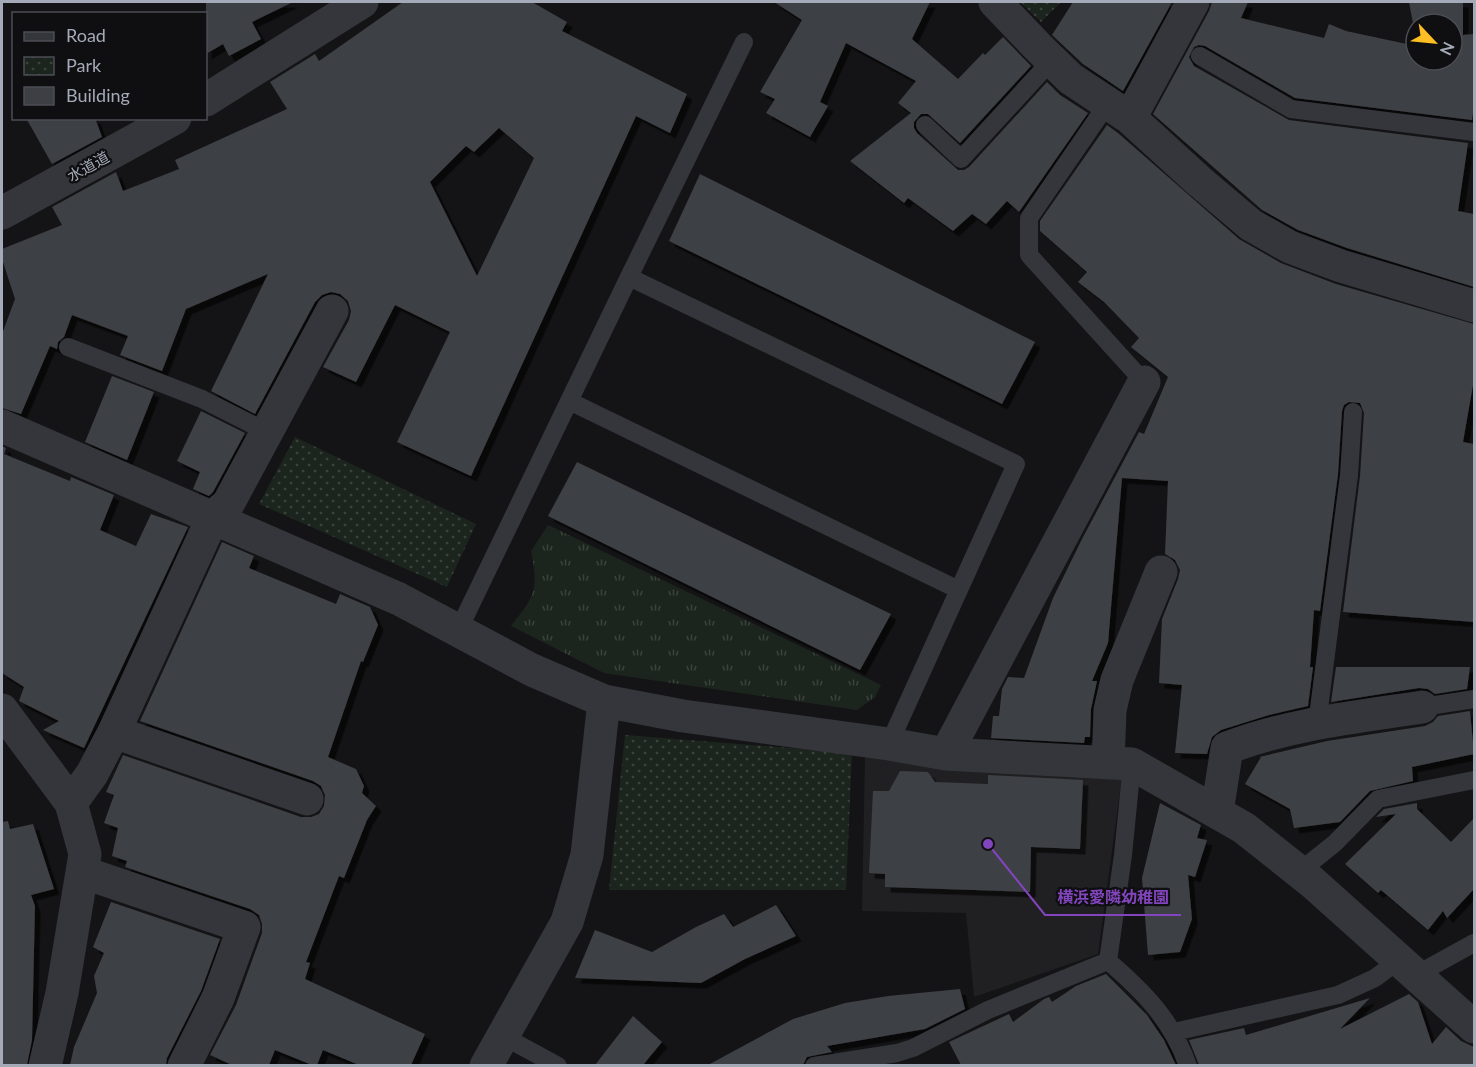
<svg xmlns="http://www.w3.org/2000/svg" width="1476" height="1067" font-family="Lato,'Noto Sans JP',sans-serif">
<style>
.built{fill:#202023}
.grass{fill:url(#grass-tufts)}
.park{fill:url(#park-dots)}
.building{fill:#3e3f44;fill-rule:evenodd;filter:url(#shadow)}
.lines{fill:none;stroke-linecap:round;stroke-linejoin:round}
.service{stroke:#35363c;stroke-width:18}
.minor{stroke:#35363c;stroke-width:33}
.labels{text-anchor:middle;dominant-baseline:central;stroke-width:4.5;stroke-linejoin:round;paint-order:stroke}
.street-label{font-size:15px;fill:#a4aab8;stroke:#0f0f11}
.leader{fill:none;stroke:#8345be;stroke-width:2}
.callout-dot{fill:#8345be;stroke:#0f0f11;stroke-width:2}
.callout-label{font-size:16px;text-anchor:middle;font-weight:bold;fill:#8345be;stroke:#0f0f11;stroke-width:4.5;stroke-linejoin:round;paint-order:stroke}
</style>
<defs>
<pattern id="grass-tufts" width="24" height="20" patternUnits="userSpaceOnUse" patternTransform="scale(1.5)"><rect width="24" height="20" fill="#1c251d"/><path d="M3 7l-1-3M5 7V3M7 7l1-3M15 17l-1-3M17 17v-4M19 17l1-3" fill="none" stroke="#3a423c"/></pattern>
<pattern id="park-dots" width="8" height="8" patternUnits="userSpaceOnUse" patternTransform="scale(1.5)"><rect width="8" height="8" fill="#1c251d"/><path d="M2 2h.1M6 6h.1" fill="none" stroke="#3a423c" stroke-width="1.8" stroke-linecap="round"/></pattern>
<filter id="shadow"><feDropShadow dx="5.5" dy="5.5" stdDeviation="0" flood-color="#0009"/></filter>
</defs>
<rect width="100%" height="100%" fill="#141416"/>
<!-- built -->
<path class="built" d="M 865,757 L 1122,777 L 1098,954 L 974,997 L 966,913 L 862,911 Z"/>
<!-- grass -->
<path class="grass" d="M 548,525 L 881,685 L 875,697 L 857,710 L 604,673 L 511,626 C 535,595 539,591 531,551 Z"/>
<!-- park -->
<path class="park" d="M 1020,2 L 1061,2 L 1041,22 Z
M 295,437 L 476,524 L 447,587 L 259,504 Z
M 625,735 L 852,753 L 846,890 L 609,890 Z"/>
<!-- building -->
<path class="building" d="M 206,2 L 293,2 L 252,22 L 261,39 L 229,56 L 223,44 L 206,54 Z
M 403,2 L 532,2 L 567,22 L 562,31 L 687,94 L 670,133 L 636,116 L 471,476 L 397,442 L 450,332 L 395,305 L 356,382 L 323,367 L 349,320 L 351,311 L 348,301 L 340,294 L 331,292 L 322,295 L 315,302 L 255,414 L 211,391 L 268,274 L 186,309 L 162,371 L 120,355 L 128,336 L 72,315 L 64,337 L 58,342 L 57,349 L 50,346 L 21,414 L 2,408 L 2,334 L 15,299 L 2,259 L 2,249 L 62,225 L 52,207 L 116,172 L 123,191 L 179,169 L 175,160 L 287,109 L 270,82 L 315,54 L 319,61 ZM 499,128 L 534,158 L 477,276 L 430,182 L 466,146 L 474,152 Z
M 774,2 L 930,2 L 912,39 L 958,79 L 983,53 L 985,55 L 1003,37 L 1031,66 L 960,143 L 928,114 L 921,114 L 914,122 L 914,128 L 917,133 L 958,170 L 964,170 L 969,167 L 1047,82 L 1060,95 L 1088,113 L 1019,212 L 1007,201 L 986,224 L 972,214 L 953,231 L 908,198 L 904,203 L 850,161 L 911,113 L 898,103 L 916,81 L 846,43 L 820,102 L 828,106 L 810,137 L 766,113 L 775,99 L 760,92 L 802,20 Z
M 1073,2 L 1172,2 L 1123,91 L 1083,64 L 1052,35 Z
M 1212,2 L 1248,2 L 1241,18 L 1324,38 L 1329,24 L 1346,31 L 1416,46 L 1416,60 L 1452,60 L 1452,24 L 1416,24 L 1416,40 L 1409,2 L 1463,2 L 1463,35 L 1474,34 L 1474,104 L 1472,120 L 1295,98 L 1205,46 L 1199,45 L 1194,47 L 1189,57 L 1194,66 L 1289,120 L 1468,143 L 1458,211 L 1474,214 L 1474,287 L 1347,248 L 1298,230 L 1262,210 L 1153,114 L 1209,11 Z
M 26,118 L 95,118 L 102,137 L 52,164 Z
M 1107,125 L 1118,133 L 1239,239 L 1281,263 L 1336,284 L 1474,324 L 1474,379 L 1463,442 L 1474,444 L 1474,622 L 1343,612 L 1360,476 L 1364,413 L 1360,403 L 1349,402 L 1344,405 L 1342,411 L 1338,474 L 1320,611 L 1314,610 L 1310,667 L 1313,667 L 1308,706 L 1269,715 L 1221,730 L 1212,737 L 1207,754 L 1175,753 L 1182,685 L 1159,683 L 1162,619 L 1178,579 L 1180,570 L 1175,560 L 1165,554 L 1168,481 L 1122,478 L 1108,643 L 1092,681 L 1097,681 L 1091,709 L 1090,737 L 1085,737 L 1084,743 L 991,738 L 993,716 L 999,716 L 1002,689 L 1008,677 L 1024,678 L 1053,598 L 1082,539 L 1139,432 L 1144,434 L 1168,377 L 1131,347 L 1139,338 L 1104,302 L 1078,282 L 1087,272 L 1040,231 L 1040,221 Z
M 700,174 L 1035,342 L 1002,404 L 669,241 Z
M 112,376 L 154,392 L 127,460 L 85,442 Z
M 201,411 L 245,433 L 213,492 L 209,496 L 193,489 L 200,472 L 177,461 Z
M 2,446 L 6,448 L 4,454 L 70,481 L 71,477 L 114,495 L 100,530 L 136,546 L 151,514 L 188,527 L 84,748 L 43,730 L 59,721 L 19,701 L 24,687 L 2,673 Z
M 577,462 L 891,614 L 860,670 L 548,516 Z
M 222,542 L 254,556 L 249,568 L 336,604 L 340,594 L 370,607 L 378,625 L 363,662 L 361,661 L 328,757 L 356,769 L 364,786 L 362,793 L 376,806 L 367,820 L 344,878 L 339,876 L 306,962 L 310,963 L 305,979 L 425,1034 L 411,1065 L 359,1065 L 323,1050 L 317,1065 L 312,1065 L 275,1050 L 269,1065 L 232,1065 L 210,1055 L 236,1005 L 262,933 L 262,924 L 259,915 L 250,909 L 125,867 L 127,861 L 112,856 L 118,828 L 104,823 L 114,795 L 106,792 L 123,755 L 301,817 L 311,817 L 319,814 L 324,806 L 325,795 L 321,786 L 313,781 L 140,721 Z
M 1336,667 L 1470,667 L 1467,689 L 1435,694 L 1428,689 L 1419,688 L 1331,702 Z
M 1470,711 L 1474,754 L 1412,767 L 1413,781 L 1370,791 L 1340,822 L 1294,828 L 1290,809 L 1245,784 L 1261,757 L 1259,757 L 1327,741 L 1425,726 L 1433,722 L 1438,716 Z
M 900,771 L 928,772 L 935,782 L 988,784 L 988,775 L 1083,780 L 1080,849 L 1031,847 L 1030,892 L 885,887 L 885,874 L 869,873 L 873,791 L 889,791 Z
M 1160,803 L 1201,825 L 1197,838 L 1207,840 L 1195,877 L 1188,875 L 1192,919 L 1180,952 L 1148,955 L 1142,878 Z
M 1417,803 L 1417,809 L 1451,842 L 1474,818 L 1474,889 L 1447,918 L 1443,911 L 1428,930 L 1381,890 L 1378,893 L 1345,864 L 1396,814 L 1376,817 L 1384,809 Z
M 8,821 L 10,829 L 33,824 L 54,889 L 31,895 L 35,906 L 32,1040 L 27,1065 L 2,1065 L 2,822 Z
M 111,902 L 220,939 L 201,991 L 167,1058 L 166,1065 L 70,1065 L 74,1047 L 97,993 L 94,976 L 104,953 L 93,947 Z
M 776,905 L 796,936 L 745,959 L 701,983 L 575,978 L 595,930 L 652,952 L 696,927 L 724,914 L 733,927 Z
M 1106,974 L 1147,1015 L 1164,1040 L 1176,1065 L 961,1065 L 949,1042 L 1009,1014 L 1013,1022 L 1044,999 L 1049,997 L 1052,1002 L 1076,986 Z
M 960,989 L 965,1009 L 925,1029 L 827,1046 L 832,1052 L 807,1057 L 803,1065 L 708,1065 L 793,1019 L 845,1003 L 888,996 Z
M 1409,994 L 1418,1002 L 1432,1044 L 1446,1027 L 1461,1041 L 1474,1047 L 1474,1065 L 1199,1065 L 1189,1040 L 1244,1028 L 1246,1035 L 1370,998 L 1340,1029 Z
M 633,1016 L 662,1042 L 643,1065 L 595,1065 Z"/>
<g class="lines">
<!-- service -->
<path class="service" d="M 1200,56 L 1291,109 L 1474,132
M 1108,103 L 1029,218 L 1029,255 L 1144,382
M 925,125 L 961,159 L 1052,60
M 629,277 L 744,42
M 68,347 L 202,399 L 267,432
M 569,401 L 959,590
M 458,631 L 629,277 L 1016,464 L 889,744
M 1422,707 L 1474,699
M 1317,724 L 1349,475 L 1353,412
M 1132,764 L 1123,855 L 1108,961 C 1144,992 1172,1020 1188,1066
M 1299,872 L 1335,843 L 1378,799 L 1474,780
M 1416,975 L 1474,943
M 1174,1032 L 1338,995 L 1375,978 L 1399,960
M 503,1036 L 558,1066
M 814,1066 L 897,1053 L 913,1048 L 988,1010 L 1108,961"/>
<!-- minor -->
<path class="minor" d="M 995,2 L 1038,47 L 1071,79 L 1130,118 L 1199,181 L 1251,225 L 1290,247 L 1341,266 L 1474,306
M 206,100 L 362,2
M 1130,118 L 1193,2
M 2,213 L 175,118
M 2,426 L 399,599 L 532,670 L 604,701 L 683,716 L 889,744 L 946,754 L 1132,764 L 1244,828 L 1312,882 L 1474,1027
M 2,710 L 71,803 L 85,854 L 62,993 L 45,1066
M 114,732 L 307,799
M 946,754 L 1144,382
M 1108,763 L 1110,710 L 1117,680 L 1161,572
M 71,803 L 92,774 L 114,732 L 213,517 L 228,504 L 332,311
M 1217,812 L 1227,748 C 1289,724 1357,717 1422,707
M 82,872 L 244,927 L 218,998 L 184,1066
M 486,1066 L 567,922 L 587,855 L 604,701"/>
</g>
<g class="labels">
<!-- street labels -->
<g class="street-label">
<text transform="translate(88 166) rotate(-29)">水道道</text>
</g>
</g>
<!-- callouts -->
<path class="leader" d="M988 844L1045 915H1181"/>
<circle class="callout-dot" cx="988" cy="844" r="6"/>
<g class="callout-label">
<text x="1113" y="903">横浜愛隣幼稚園</text>
</g>
<!-- border -->
<rect width="1476" height="1067" fill="none" stroke="#a4aab8" stroke-width="6"/>
<!-- legend -->
<rect x="12" y="12" width="195" height="108" fill="#0f0f11" stroke="#4b4d54" stroke-width="1.5"/>
<rect x="24" y="32" width="30" height="9" fill="#35363c" stroke="#4b4d54" stroke-width="1.5"/>
<text x="66" y="42" font-size="18" fill="#a4aab8">Road</text>
<rect x="24" y="57" width="30" height="18" fill="url(#park-dots)" stroke="#4b4d54" stroke-width="1.5"/>
<text x="66" y="72" font-size="18" fill="#a4aab8">Park</text>
<rect x="24" y="87" width="30" height="18" fill="#3e3f44" stroke="#4b4d54" stroke-width="1.5"/>
<text x="66" y="102" font-size="18" fill="#a4aab8">Building</text>
<!-- north arrow -->
<g transform="translate(1434 42) rotate(116)"><circle r="28" fill="#0f0f11" stroke="#4b4d54" stroke-width="1.5"/>
<path d="M0-4.5L10 22L0 15L-10 22Z" fill="#ffbf24"/>
<text y="-9" font-size="16" font-weight="bold" text-anchor="middle" fill="#a4aab8">N</text>
</g>
</svg>
